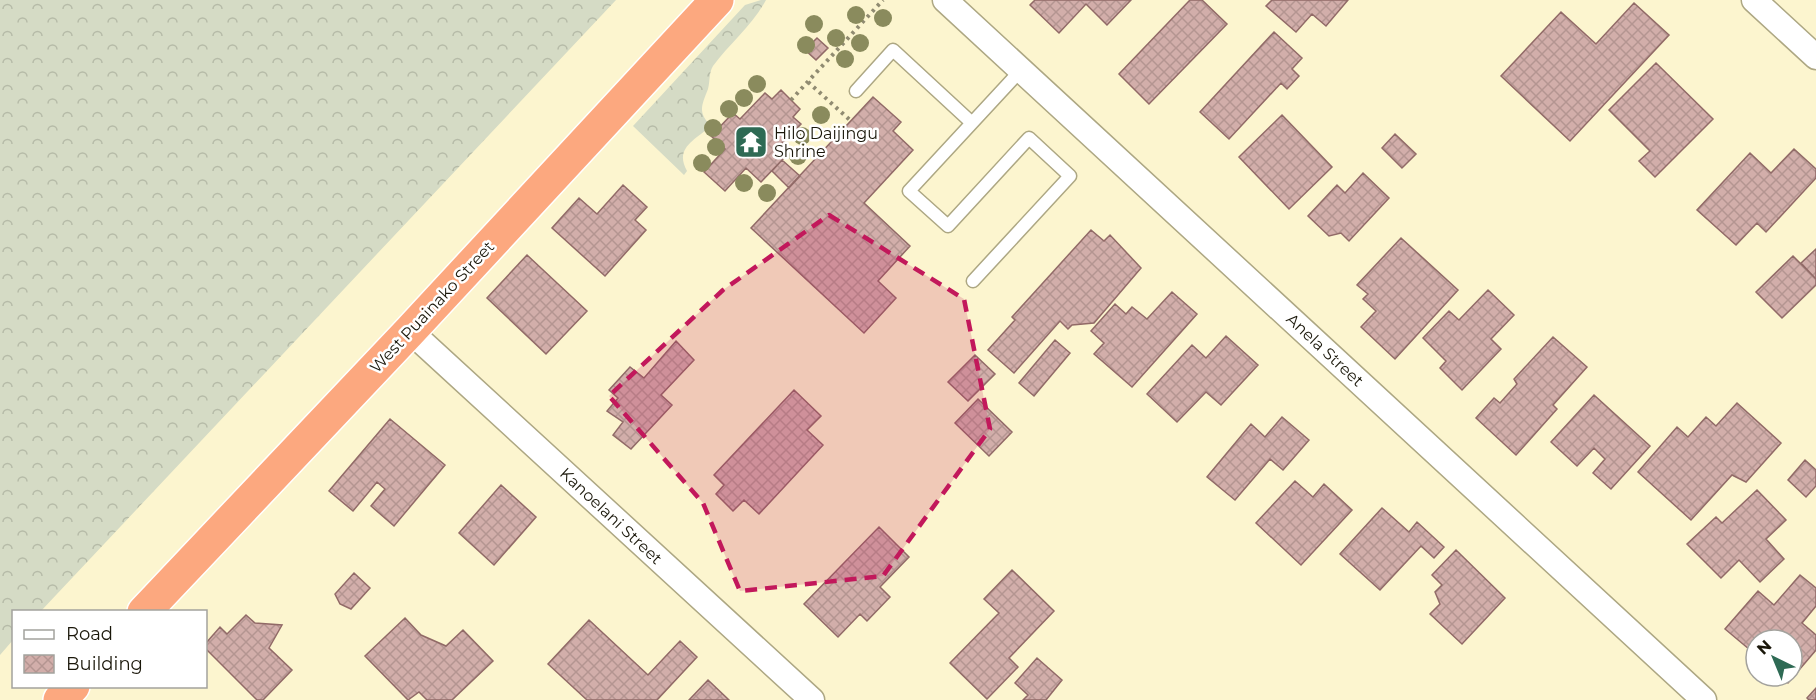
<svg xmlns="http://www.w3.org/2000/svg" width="1816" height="700" font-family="Montserrat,sans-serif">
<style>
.forest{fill:url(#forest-crowns)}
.building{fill:url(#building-cross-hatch);stroke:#916a67;stroke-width:1.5}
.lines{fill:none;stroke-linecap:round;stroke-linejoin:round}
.service-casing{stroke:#ada783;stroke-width:15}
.minor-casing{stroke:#ada783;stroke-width:27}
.trunk-casing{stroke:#fff;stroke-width:36}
.path{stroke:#908b71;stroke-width:4;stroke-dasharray:3 4.5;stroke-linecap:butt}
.service{stroke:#fff;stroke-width:12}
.minor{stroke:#fff;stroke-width:24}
.trunk{stroke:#fca87f;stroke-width:33}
.tree{fill:#8a8b5d}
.marked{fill:#c2185b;fill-opacity:0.2;stroke:#c2185b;stroke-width:4.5;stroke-dasharray:12 8;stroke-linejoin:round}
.labels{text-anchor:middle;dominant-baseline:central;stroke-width:5;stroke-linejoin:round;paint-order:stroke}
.poi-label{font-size:16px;fill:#1a170a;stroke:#fff;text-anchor:start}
.street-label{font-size:16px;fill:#1a170a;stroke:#fff}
</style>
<defs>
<pattern id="forest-crowns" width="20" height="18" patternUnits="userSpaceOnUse" patternTransform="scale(1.5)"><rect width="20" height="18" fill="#d5dbc5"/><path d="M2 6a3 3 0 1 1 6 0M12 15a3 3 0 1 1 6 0" fill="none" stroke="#b6bba8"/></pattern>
<pattern id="building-cross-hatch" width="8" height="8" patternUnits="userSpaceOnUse" patternTransform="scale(1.5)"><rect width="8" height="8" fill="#d2aeaa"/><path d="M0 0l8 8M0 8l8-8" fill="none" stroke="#b49591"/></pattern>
</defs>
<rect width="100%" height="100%" fill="#fcf5cf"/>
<!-- forest -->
<path class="forest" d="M 0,0 L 616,0 L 41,611 L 14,612 L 13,640 L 0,655 Z
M 761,0 L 766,0 C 752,26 730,43 713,66 C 709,72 710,81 708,89 C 702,105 697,112 711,126 C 695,140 674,148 687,171 L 684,175 L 633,126 L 745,5 Z"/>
<!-- building -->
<path class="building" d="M 1035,0 L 1131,0 L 1107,25 L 1086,4 L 1059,33 L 1030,5 Z
M 1190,0 L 1202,0 L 1227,24 L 1149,104 L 1119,74 Z
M 1272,0 L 1348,0 L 1326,26 L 1312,14 L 1296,32 L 1266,6 Z
M 1634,3 L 1669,35 L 1570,141 L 1501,76 L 1561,12 L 1596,44 Z
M 1274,32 L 1302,58 L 1292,69 L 1299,76 L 1287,89 L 1281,83 L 1229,139 L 1200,112 Z
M 817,38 L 828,48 L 816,60 L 805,50 Z
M 1656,63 L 1713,119 L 1655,177 L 1639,161 L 1650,151 L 1609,110 Z
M 781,90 L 800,109 L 793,117 L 801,124 L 775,151 L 783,159 L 761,182 L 746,168 L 725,191 L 704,172 L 725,149 L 711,136 L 733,113 L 740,119 L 765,93 L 772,99 Z
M 873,97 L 901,122 L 893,131 L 913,150 L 864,203 L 910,246 L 878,281 L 896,298 L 864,333 L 751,228 Z
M 1282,115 L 1332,167 L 1289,209 L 1239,157 Z
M 1395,134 L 1416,154 L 1402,168 L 1382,148 Z
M 1794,149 L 1816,169 L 1816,178 L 1766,232 L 1757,223 L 1736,245 L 1697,210 L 1750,153 L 1771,173 Z
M 782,160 L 800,176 L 789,188 L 772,171 Z
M 1363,173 L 1389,198 L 1349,241 L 1341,233 L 1329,236 L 1308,216 L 1337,185 L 1345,193 Z
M 623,185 L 647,207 L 635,220 L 646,230 L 605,276 L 552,228 L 579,198 L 597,214 Z
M 1091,230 L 1104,241 L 1110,235 L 1141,268 L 1094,323 L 1072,325 L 1068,329 L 1060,321 L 1014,373 L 988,350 L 1015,320 L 1012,317 Z
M 1401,238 L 1458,290 L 1395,359 L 1361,327 L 1376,311 L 1363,299 L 1368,294 L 1357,285 Z
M 1816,249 L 1816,279 L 1801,263 Z
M 527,255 L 587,311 L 546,354 L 487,298 Z
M 1793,256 L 1816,279 L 1816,285 L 1782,318 L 1756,292 Z
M 1488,290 L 1514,315 L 1491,339 L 1501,349 L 1462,390 L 1440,368 L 1446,361 L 1423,338 L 1449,311 L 1459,320 Z
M 1172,292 L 1197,314 L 1132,387 L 1094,354 L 1104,343 L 1091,331 L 1115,304 L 1126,314 L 1132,307 L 1147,319 Z
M 1226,336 L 1258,365 L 1221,405 L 1206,392 L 1177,422 L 1147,394 L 1192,345 L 1206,358 Z
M 1553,337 L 1587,367 L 1553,405 L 1557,409 L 1516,455 L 1476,418 L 1494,398 L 1500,403 L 1517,384 L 1514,379 Z
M 1055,340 L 1070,353 L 1034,396 L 1019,383 Z
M 676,341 L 694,360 L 661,395 L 672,405 L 631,449 L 613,435 L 623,422 L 607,411 L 618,398 L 609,390 L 630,367 L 644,378 Z
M 975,355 L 995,374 L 968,401 L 948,382 Z
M 794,390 L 821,416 L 807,430 L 823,445 L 759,514 L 744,500 L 733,511 L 716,494 L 724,485 L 714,475 Z
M 1594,395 L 1650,446 L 1611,489 L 1593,473 L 1605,459 L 1594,448 L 1577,466 L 1551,442 Z
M 978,399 L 1012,432 L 989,456 L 955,423 Z
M 1737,403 L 1781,443 L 1746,482 L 1732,475 L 1691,520 L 1638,472 L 1677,427 L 1688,437 L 1706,417 L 1716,426 Z
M 1282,417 L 1309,440 L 1283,470 L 1270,459 L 1235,500 L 1207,477 L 1251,424 L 1265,437 Z
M 390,419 L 445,465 L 394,526 L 371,506 L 385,489 L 377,482 L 353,511 L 329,491 Z
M 1805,460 L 1816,470 L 1816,486 L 1806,497 L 1788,480 Z
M 1295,481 L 1313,497 L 1324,484 L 1352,510 L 1301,565 L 1256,523 Z
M 501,485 L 536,517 L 494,565 L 459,533 Z
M 1757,490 L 1786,520 L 1766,539 L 1784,559 L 1760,582 L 1739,560 L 1721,578 L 1687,544 L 1716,517 L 1722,523 Z
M 1382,508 L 1409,532 L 1417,522 L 1444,547 L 1434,558 L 1421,546 L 1380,590 L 1340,554 Z
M 879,527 L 909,557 L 880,587 L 890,597 L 867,621 L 860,614 L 838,637 L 804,604 Z
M 1456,550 L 1505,598 L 1462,644 L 1430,614 L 1440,604 L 1435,592 L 1442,585 L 1432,575 Z
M 1012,570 L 1054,611 L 1009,658 L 1018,667 L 987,699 L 950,663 L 999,613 L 984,599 Z
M 354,573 L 370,588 L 351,609 L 340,604 L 335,594 Z
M 1800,575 L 1816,588 L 1816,606 L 1802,623 L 1816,635 L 1816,650 L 1788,683 L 1781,676 L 1792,676 L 1792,640 L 1756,640 L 1756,655 L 1725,629 L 1758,591 L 1774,605 Z
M 246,615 L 255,623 L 282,625 L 269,648 L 292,670 L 263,700 L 257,700 L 206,649 L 206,643 L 220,627 L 227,634 Z
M 405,618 L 421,635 L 446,646 L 463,630 L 493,661 L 452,700 L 427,700 L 419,692 L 408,700 L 365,656 Z
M 589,620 L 648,675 L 680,641 L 697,657 L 657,700 L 587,700 L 548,664 Z
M 1037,658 L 1062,680 L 1046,700 L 1023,700 L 1028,695 L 1015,683 Z
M 708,680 L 729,700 L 689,700 Z
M 1816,688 L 1816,700 L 1809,700 L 1807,698 Z"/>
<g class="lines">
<defs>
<path id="service" d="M 856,91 L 893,50 L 972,123
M 973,281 L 1070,176 L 1029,138 L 948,226 L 909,191 L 1021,70"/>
<path id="minor" d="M 945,0 L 1704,700
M 1754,0 L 1816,57
M 410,331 L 812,700"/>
<path id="trunk" d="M 144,612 L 410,331 L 717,0
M 60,700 L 73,686"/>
</defs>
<!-- service casing -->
<use href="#service" class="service-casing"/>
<!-- minor casing -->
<use href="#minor" class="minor-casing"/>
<!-- trunk casing -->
<use href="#trunk" class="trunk-casing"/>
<!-- path -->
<path class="path" d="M 808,82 L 851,121
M 791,100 L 883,0"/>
<!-- service -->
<use href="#service" class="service"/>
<!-- minor -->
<use href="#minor" class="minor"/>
<!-- trunk -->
<use href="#trunk" class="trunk"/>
</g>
<!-- trees -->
<g class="tree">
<circle cx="856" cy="15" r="9"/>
<circle cx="883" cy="18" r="9"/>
<circle cx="814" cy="24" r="9"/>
<circle cx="836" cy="38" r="9"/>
<circle cx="860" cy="43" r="9"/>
<circle cx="806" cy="45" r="9"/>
<circle cx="845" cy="59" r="9"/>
<circle cx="757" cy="84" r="9"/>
<circle cx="744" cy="98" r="9"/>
<circle cx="729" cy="109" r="9"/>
<circle cx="821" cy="115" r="9"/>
<circle cx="713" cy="128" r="9"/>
<circle cx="802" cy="136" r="9"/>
<circle cx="716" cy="147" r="9"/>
<circle cx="798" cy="156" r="9"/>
<circle cx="702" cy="163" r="9"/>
<circle cx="744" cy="183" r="9"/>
<circle cx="767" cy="193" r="9"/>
</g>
<!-- marked area -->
<path class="marked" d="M 829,215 L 964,299 L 990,429 L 883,576 L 740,591 L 703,503 L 609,396 L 723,290 Z"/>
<!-- icons -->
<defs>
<symbol id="temple-square" viewBox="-11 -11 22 22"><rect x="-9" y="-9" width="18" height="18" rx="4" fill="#2e6a54" stroke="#fff"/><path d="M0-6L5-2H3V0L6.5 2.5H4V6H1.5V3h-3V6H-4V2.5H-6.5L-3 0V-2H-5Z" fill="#fff"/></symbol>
</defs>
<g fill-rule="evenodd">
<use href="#temple-square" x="732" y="123" width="38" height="38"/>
</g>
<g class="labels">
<!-- poi labels -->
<g class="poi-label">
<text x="774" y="133">Hilo Daijingu<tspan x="774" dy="18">Shrine</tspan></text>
</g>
<!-- street labels -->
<g class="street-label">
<text transform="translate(432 307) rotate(-47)">West Puainako Street</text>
<text transform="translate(1325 350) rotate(43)">Anela Street</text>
<text transform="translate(611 516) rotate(43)">Kanoelani Street</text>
</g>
</g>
<!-- legend -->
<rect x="12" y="610" width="195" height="78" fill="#ffffff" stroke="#a3a29d" stroke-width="1.5"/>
<rect x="24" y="630" width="30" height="9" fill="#ffffff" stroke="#a3a29d" stroke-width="1.5"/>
<text x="66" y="640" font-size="18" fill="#1a170a">Road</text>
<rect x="24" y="655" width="30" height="18" fill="url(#building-cross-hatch)" stroke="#a3a29d" stroke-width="1.5"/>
<text x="66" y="670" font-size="18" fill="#1a170a">Building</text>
<!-- north arrow -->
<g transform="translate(1774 658) rotate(317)"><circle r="28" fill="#ffffff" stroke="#a3a29d" stroke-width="1.5"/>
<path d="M0-4.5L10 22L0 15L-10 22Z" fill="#2e6a54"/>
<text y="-9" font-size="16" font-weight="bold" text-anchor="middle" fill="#1a170a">N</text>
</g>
</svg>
